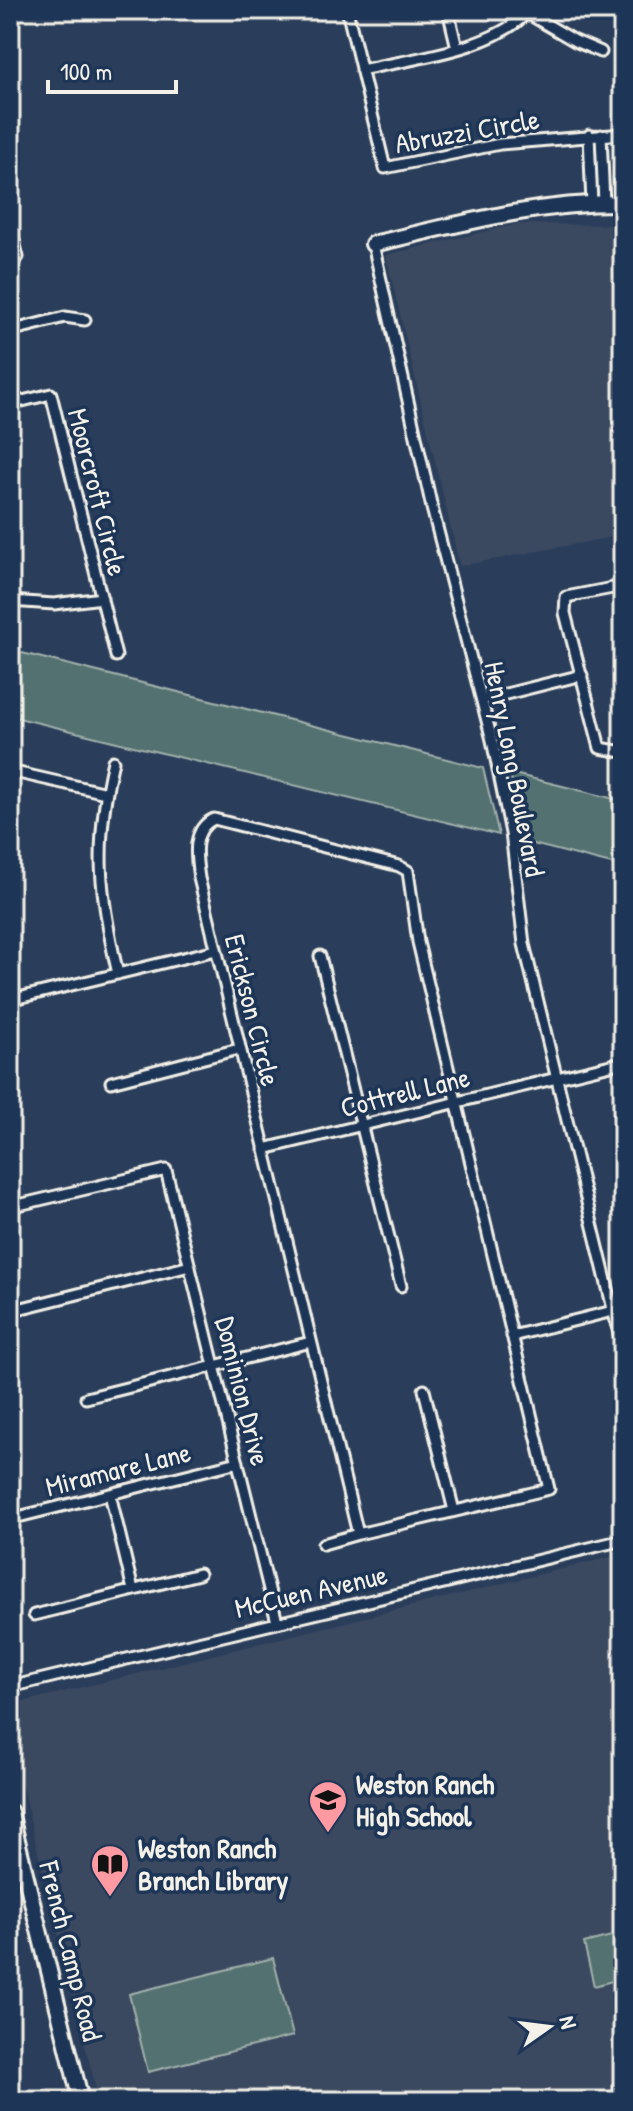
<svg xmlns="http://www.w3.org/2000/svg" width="633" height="2111" font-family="'Patrick Hand',sans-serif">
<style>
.built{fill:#3a4860}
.green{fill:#527170;stroke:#a3b1ac;stroke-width:2}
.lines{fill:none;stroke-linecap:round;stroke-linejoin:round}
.street-casing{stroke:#f4f1e8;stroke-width:15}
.secondary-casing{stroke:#f4f1e8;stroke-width:20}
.street{stroke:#1d3557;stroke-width:9}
.secondary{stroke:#1d3557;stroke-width:14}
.labels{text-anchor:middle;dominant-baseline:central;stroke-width:7;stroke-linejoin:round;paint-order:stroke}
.street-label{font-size:28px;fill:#f4f1e8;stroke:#1d3557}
.poi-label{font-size:28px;font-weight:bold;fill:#f4f1e8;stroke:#1d3557;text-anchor:start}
</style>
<rect width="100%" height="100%" fill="#2a3e5b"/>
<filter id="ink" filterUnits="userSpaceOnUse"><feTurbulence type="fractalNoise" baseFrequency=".0125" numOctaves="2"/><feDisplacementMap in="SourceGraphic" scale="16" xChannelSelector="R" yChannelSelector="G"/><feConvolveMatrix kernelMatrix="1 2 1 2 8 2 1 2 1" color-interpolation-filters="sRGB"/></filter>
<g filter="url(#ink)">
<!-- built -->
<path class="built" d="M 517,224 L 623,225 L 623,535 L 460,566 L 386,255 Z
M 623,1554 L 623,2101 L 99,2101 L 68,1975 L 72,1974 L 68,1959 L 57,1931 L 10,1736 L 10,1705 Z"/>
<!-- green -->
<path class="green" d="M 10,650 L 483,768 L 499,835 L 10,716 Z
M 510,773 L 623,801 L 623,867 L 525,842 Z
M 623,1933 L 623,1978 L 594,1986 L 584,1943 Z
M 273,1958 L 293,2036 L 148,2072 L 129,1994 Z"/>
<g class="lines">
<defs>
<path id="street" d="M 347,10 L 385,168 L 500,144 L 623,134
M 448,10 L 457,48
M 527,13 L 575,41 L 601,52
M 361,70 C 410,59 498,49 529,10
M 589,135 L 592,204
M 601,135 L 604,203
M 10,225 L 18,257 L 10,259
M 373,244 L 432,508 L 492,740 L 511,833 L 524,944 L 623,1350
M 10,331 L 65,317 L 85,320
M 10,404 L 51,394 L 116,656
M 623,586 L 566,597 L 565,613 L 600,748 L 623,752
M 10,601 L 54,604 L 102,598
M 482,700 L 582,675
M 113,761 C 94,845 99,892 118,974
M 10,771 L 106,793
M 320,956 L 401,1286
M 10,1000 L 216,950
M 111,1082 L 239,1049
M 264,1149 L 623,1062
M 10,1207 L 166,1170 L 277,1622
M 10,1311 L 190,1266
M 512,1336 L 613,1311
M 424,1390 L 454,1511
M 86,1398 L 311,1342
M 110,1494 L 133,1590
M 10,1519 L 238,1462
M 323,1544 L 358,1534 L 549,1489 L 418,942 L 408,871 L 399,866 L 214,819 C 191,829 196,858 199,878 L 358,1534
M 34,1615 L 199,1574
M 10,1687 L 623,1540"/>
<path id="secondary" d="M 373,244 C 455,225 538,202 623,203
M 10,1812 L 81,2101"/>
</defs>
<!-- street casing -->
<use href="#street" class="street-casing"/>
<!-- secondary casing -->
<use href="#secondary" class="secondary-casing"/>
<!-- street -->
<use href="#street" class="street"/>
<!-- secondary -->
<use href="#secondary" class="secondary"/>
</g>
</g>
<!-- icons -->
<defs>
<symbol id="school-pin" viewBox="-11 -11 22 30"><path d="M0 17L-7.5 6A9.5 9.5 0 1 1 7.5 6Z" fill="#ff9aa2" stroke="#1d3557"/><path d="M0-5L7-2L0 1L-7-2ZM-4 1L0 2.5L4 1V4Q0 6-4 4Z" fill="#111"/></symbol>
<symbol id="library-pin" viewBox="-11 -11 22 30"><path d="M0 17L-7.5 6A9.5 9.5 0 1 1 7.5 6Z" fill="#ff9aa2" stroke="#1d3557"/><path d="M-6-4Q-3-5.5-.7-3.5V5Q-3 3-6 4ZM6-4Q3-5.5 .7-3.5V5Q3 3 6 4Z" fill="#111"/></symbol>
</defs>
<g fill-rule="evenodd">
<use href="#school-pin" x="306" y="1778" width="44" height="60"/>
<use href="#library-pin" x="88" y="1842" width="44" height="60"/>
</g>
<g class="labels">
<!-- street labels -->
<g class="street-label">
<text transform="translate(467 131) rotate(-10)">Abruzzi Circle</text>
<text transform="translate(98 492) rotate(76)">Moorcroft Circle</text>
<text transform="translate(515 769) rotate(79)">Henry Long Boulevard</text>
<text transform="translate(253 1010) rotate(76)">Erickson Circle</text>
<text transform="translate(405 1092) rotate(-14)">Cottrell Lane</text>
<text transform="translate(243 1391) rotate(76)">Dominion Drive</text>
<text transform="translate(118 1469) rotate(-14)">Miramare Lane</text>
<text transform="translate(311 1591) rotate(-13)">McCuen Avenue</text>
<text transform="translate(71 1951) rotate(76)">French Camp Road</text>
</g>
<!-- poi labels -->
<g class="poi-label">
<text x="356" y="1784">Weston Ranch<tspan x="356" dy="32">High School</tspan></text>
<text x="138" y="1848">Weston Ranch<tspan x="138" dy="32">Branch Library</tspan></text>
</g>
</g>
<!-- margin -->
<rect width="633" height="2111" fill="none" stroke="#1d3557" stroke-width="40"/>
<rect x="20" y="20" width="593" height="2071" fill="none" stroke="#f4f1e8" stroke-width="3" filter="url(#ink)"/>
<!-- north arrow -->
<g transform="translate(549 2027) rotate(76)" stroke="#1d3557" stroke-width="6" paint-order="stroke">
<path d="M0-6L14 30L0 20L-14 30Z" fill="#f4f1e8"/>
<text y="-12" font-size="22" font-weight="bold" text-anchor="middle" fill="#f4f1e8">N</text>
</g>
<!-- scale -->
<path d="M48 80v12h128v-12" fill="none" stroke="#f4f1e8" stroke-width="4"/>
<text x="60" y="80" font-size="24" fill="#f4f1e8" stroke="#1d3557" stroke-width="6" paint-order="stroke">100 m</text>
</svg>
